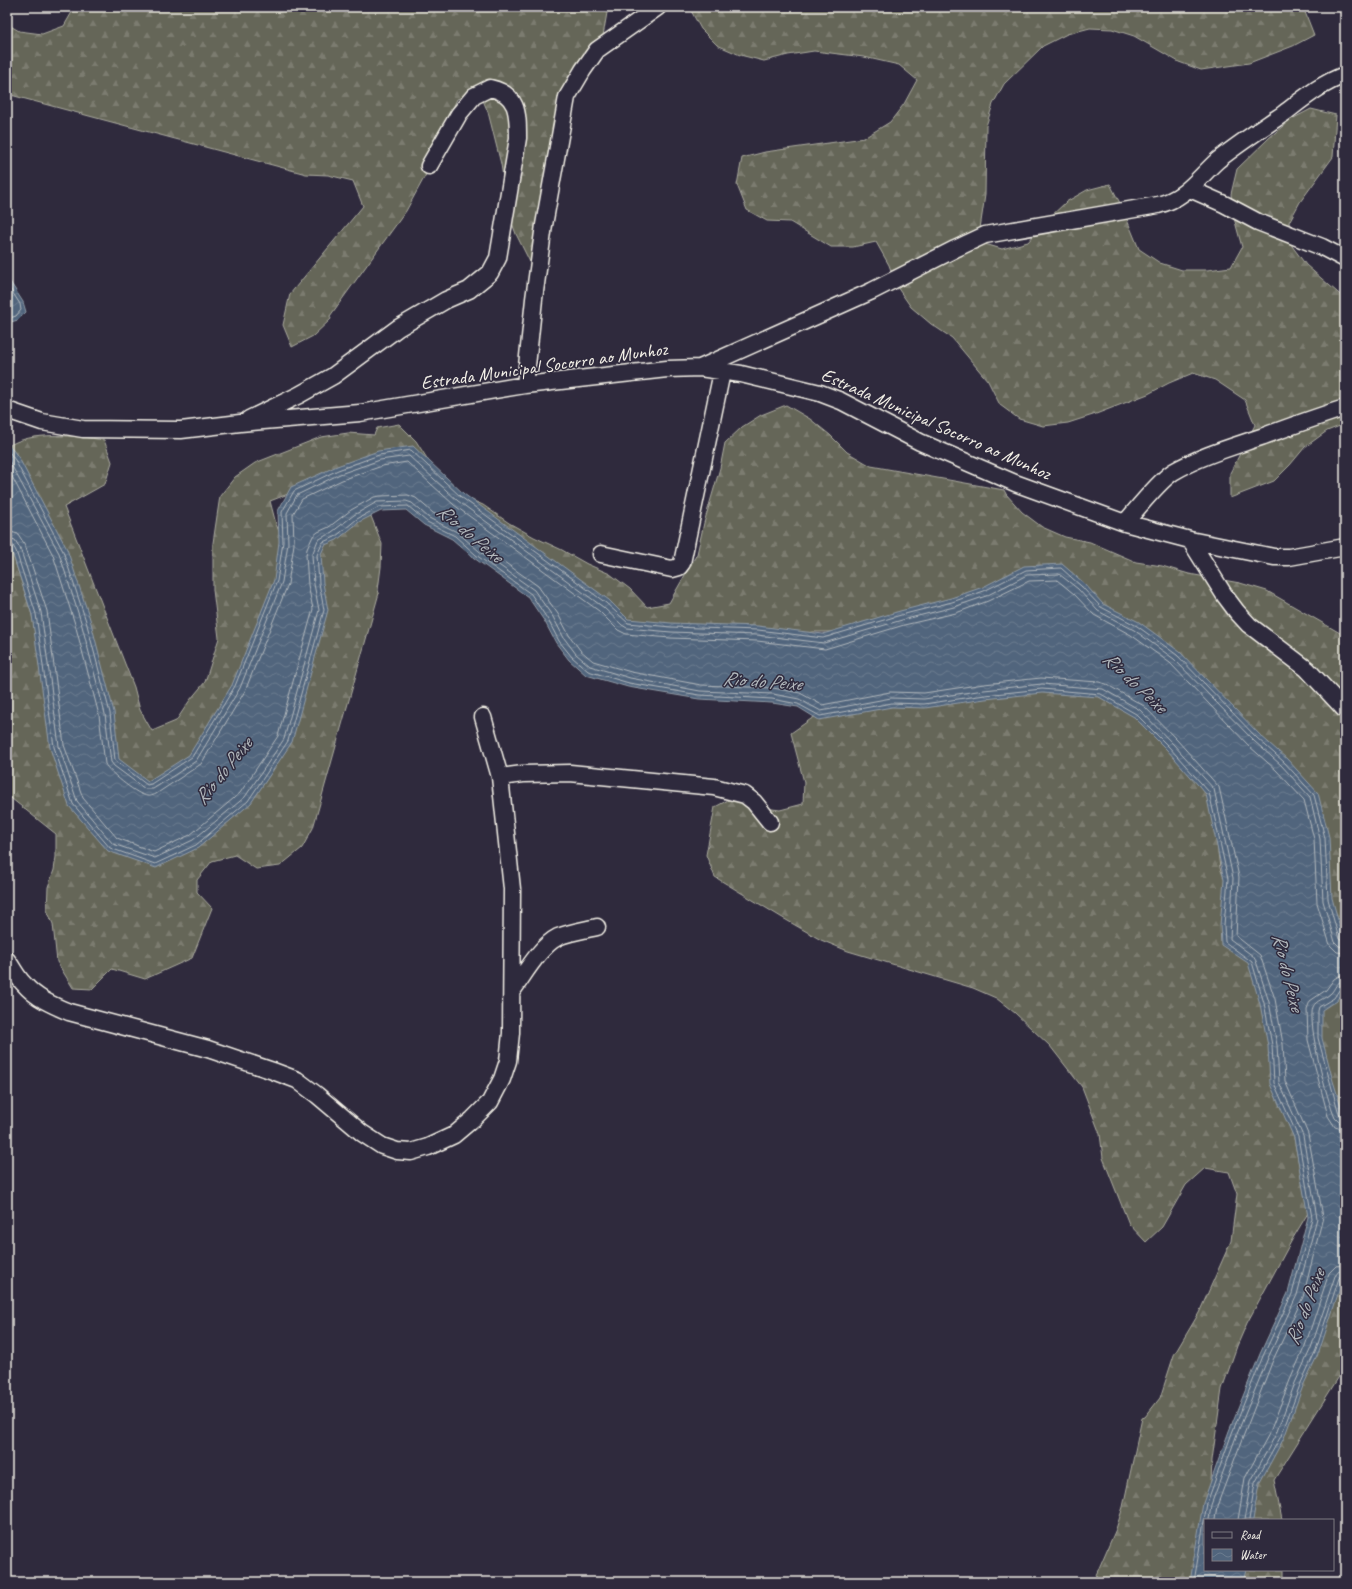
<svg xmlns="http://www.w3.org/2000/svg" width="1352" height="1589" font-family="Caveat,sans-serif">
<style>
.forest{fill:url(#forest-firs);stroke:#acaca0}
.water{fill:url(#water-waves);stroke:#929da8}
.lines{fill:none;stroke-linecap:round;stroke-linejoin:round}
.shore{stroke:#b3b9bd;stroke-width:1}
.minor-casing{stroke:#f4f1e8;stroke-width:19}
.minor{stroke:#2f2a3d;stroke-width:16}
.labels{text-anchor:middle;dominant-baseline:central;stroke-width:3;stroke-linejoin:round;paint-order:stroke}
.street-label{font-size:19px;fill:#f4f1e8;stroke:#2f2a3d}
.water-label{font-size:20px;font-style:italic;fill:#b3b9bd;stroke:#2f2a3d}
</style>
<defs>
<pattern id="forest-firs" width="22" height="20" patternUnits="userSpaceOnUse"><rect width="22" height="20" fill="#656658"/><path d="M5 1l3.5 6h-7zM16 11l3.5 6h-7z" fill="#7c7c70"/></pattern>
<pattern id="water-waves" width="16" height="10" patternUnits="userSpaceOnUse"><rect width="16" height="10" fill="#51657d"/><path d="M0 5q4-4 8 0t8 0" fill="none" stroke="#6b7c8f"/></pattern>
</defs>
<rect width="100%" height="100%" fill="#2f2a3d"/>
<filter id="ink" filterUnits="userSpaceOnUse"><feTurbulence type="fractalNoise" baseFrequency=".025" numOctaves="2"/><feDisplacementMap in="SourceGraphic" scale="8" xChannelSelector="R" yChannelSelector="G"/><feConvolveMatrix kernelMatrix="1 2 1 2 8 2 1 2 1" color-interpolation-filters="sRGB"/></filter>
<g filter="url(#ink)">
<!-- forest -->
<path class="forest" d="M 75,7 L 608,7 L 600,53 L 580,67 L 532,266 L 516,234 L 508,212 L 501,164 L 488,112 L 479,91 L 457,99 L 440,137 L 430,167 L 406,211 L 330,316 L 331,319 L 313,336 L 292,347 L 283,325 L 290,294 L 363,206 L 353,181 L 328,175 L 306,174 L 7,94 L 7,24 L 19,31 L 42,34 L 64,26 Z
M 689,7 L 1303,7 L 1314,35 L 1293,46 L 1249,63 L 1201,70 L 1179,62 L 1134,36 L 1112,29 L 1090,28 L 1067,34 L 1043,46 L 1004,84 L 993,104 L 986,126 L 985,195 L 978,242 L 1002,249 L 1028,242 L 1048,219 L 1066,202 L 1087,190 L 1110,184 L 1121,205 L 1139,249 L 1160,263 L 1182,270 L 1207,270 L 1231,267 L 1242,247 L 1234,218 L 1231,194 L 1237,169 L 1269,138 L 1290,120 L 1311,109 L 1336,115 L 1333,157 L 1300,202 L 1289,222 L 1292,246 L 1306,265 L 1345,299 L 1345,424 L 1327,431 L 1305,447 L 1290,465 L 1274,481 L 1230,498 L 1230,473 L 1255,425 L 1245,400 L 1215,380 L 1193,373 L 1169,383 L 1148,394 L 1096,414 L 1068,423 L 1043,426 L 1019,419 L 1000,405 L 988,381 L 952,338 L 931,324 L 911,307 L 897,287 L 889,265 L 876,242 L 853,247 L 831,247 L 790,222 L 767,221 L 747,210 L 737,185 L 742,158 L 765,152 L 864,138 L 890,122 L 904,104 L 917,80 L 899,65 L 864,57 L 814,51 L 788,55 L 764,61 L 740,55 L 717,45 L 701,29 Z
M 786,405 L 810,419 L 830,435 L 847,452 L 871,466 L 1004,490 L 1006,494 L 1022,512 L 1042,527 L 1065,537 L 1090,542 L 1136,562 L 1162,566 L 1189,574 L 1240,583 L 1267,591 L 1340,633 L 1345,639 L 1345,1367 L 1274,1480 L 1282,1520 L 1231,1520 L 1337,1256 L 1189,707 L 860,632 L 813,632 L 702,651 L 678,651 L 439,513 L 314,484 L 270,501 L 276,524 L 285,546 L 227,730 L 147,784 L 124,789 L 7,447 C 31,430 76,436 104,440 L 112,462 L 105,484 L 64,507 L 134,687 L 140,710 L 152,731 L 176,721 L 190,700 L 205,682 L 219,638 L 213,590 L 213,543 L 220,496 L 235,477 L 255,463 L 321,437 L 348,433 L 374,435 L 377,428 L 399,424 L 416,441 L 440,479 L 460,495 L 483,505 L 509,523 L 534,537 L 562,550 L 587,564 L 610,574 L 630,589 L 647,607 L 669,603 L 697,554 L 704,523 L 720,468 L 725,443 L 742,427 L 761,415 Z
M 365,501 L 382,544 L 381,567 L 378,590 L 379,593 L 313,828 L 302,848 L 280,866 L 256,869 L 235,855 L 212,861 L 197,880 L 197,892 L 212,908 L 192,958 L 145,979 L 112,969 L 92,989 L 73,988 L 57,962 L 53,924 L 47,910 L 48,887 L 54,870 L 56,857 L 56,834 L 7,795 L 7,543 L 12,552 L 32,615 L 38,651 L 153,840 L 312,537 Z
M 1041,670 L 1181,735 L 1221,821 L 1217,844 L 1220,868 L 1229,890 L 1274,1031 L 1308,1213 L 1293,1238 L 1247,1323 L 1237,1346 L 1222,1389 L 1212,1460 L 1211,1482 L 1205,1520 L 1198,1582 L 1096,1582 L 1096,1575 L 1116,1529 L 1123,1507 L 1142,1418 L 1145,1417 L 1160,1398 L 1174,1355 L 1199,1313 L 1231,1241 L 1237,1194 L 1229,1172 L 1205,1168 L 1186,1185 L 1162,1227 L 1146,1242 L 1129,1224 L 1103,1158 L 1100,1134 L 1082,1087 L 1050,1046 L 1015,1013 L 996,998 L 973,988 L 848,951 L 821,940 L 781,917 L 715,877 L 706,855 L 715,807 L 734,797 L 757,807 L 780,810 L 803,804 L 804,782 L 791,733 L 811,719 L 855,695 Z
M 1221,1570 L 1284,1570 L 1284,1582 L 1219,1582 Z"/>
<!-- water -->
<path class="water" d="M 7,277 L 23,302 L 26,312 L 18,320 L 7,323 Z
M 7,442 L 19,458 L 67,549 L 90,619 L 114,712 L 119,759 L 148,781 L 189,755 L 232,685 L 274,580 L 279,542 L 278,511 L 291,487 L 337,466 L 378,451 L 413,446 L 464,494 L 609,600 L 628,619 L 671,623 L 758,626 L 823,634 L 900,611 L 951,598 L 983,587 L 1024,566 L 1062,564 L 1084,583 L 1103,604 L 1139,622 L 1180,652 L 1260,735 L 1287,759 L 1318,793 L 1329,837 L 1332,898 L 1343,938 L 1344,972 L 1343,990 L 1337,1000 L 1322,1010 L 1322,1038 L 1333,1081 L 1345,1119 L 1345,1273 L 1319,1352 L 1303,1386 L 1284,1438 L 1259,1484 L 1253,1520 L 1205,1520 L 1205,1570 L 1246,1570 L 1243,1582 L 1190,1582 L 1203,1503 L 1229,1431 L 1260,1354 L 1288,1293 L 1308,1217 L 1294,1138 L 1270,1084 L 1268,1046 L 1260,1004 L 1248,963 L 1221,945 L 1220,925 L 1224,880 L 1206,794 L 1167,750 L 1134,717 L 1099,697 L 1042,693 L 985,699 L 925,708 L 892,707 L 819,720 L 798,707 L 772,703 L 699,699 L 628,687 L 586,675 L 569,660 L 556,643 L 545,622 L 528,597 L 474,558 L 452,539 L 424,525 L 406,510 L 381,511 L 359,522 L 337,540 L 325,545 L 321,554 L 323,583 L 328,610 L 292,742 L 251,803 L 198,848 L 156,868 L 108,851 L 69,806 L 50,748 L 32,615 L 12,552 L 7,543 Z"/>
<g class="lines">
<!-- shore -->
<path class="shore" d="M 7,284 L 20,304 L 21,310 L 16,316 L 7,319
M 7,449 L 15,460 L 63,551 L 86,621 L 110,713 L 115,760 L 147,785 L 151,784 L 192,757 L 235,686 L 277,581 L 283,542 L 282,512 L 294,491 L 338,470 L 379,455 L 411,450 L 461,497 L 606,603 L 628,623 L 671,627 L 758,630 L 823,638 L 901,615 L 952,602 L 984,591 L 1026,570 L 1061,568 L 1081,586 L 1101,607 L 1137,626 L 1177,655 L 1257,738 L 1284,762 L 1314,795 L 1325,838 L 1328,899 L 1339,939 L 1345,942
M 7,457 L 59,553 L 81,622 L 105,714 L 111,762 L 114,766 L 145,789 L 153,789 L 196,761 L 240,688 L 282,582 L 288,543 L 287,513 L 297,495 L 340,474 L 380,460 L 409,456 L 458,501 L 603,607 L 622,625 L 627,628 L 671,632 L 757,635 L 824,643 L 902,620 L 954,607 L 986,596 L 1027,575 L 1059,574 L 1078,589 L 1098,611 L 1134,630 L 1174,659 L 1254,741 L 1281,765 L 1310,797 L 1320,839 L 1323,901 L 1335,942 L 1339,946 L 1345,947
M 7,467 L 53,555 L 75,624 L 99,715 L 105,764 C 109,772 135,793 144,795 C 148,797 152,796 156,794 L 201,764 L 245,691 L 288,584 L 294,544 L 293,514 L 302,499 L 342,480 L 382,466 L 407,462 L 454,505 L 599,611 L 618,630 L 626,634 L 670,638 L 757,641 L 825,649 L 904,625 L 956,613 L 988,601 L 1029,581 L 1057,580 L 1074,594 L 1094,615 L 1131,635 L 1170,663 L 1249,746 L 1276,770 L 1304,800 L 1314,839 L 1317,903 L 1330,945 L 1337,952 L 1345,953
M 7,531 L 18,534 L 25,545 L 47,611 L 64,745 L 83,798 L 117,838 L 154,852 L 190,835 L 240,793 L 278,736 L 313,609 L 308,585 L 306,555 L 307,549 L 313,536 L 318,532 L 329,527 L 351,510 L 374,497 L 380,496 L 408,495 L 416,498 L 433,513 L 461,527 L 483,547 L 538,586 L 558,614 L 569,635 L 580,650 L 593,661 L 631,672 L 701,685 L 773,688 L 800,693 L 822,705 L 890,692 L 924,693 L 984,684 L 1041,678 L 1099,682 L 1106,684 L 1144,706 L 1177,740 L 1219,787 L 1239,877 L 1236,936 L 1260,955 L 1275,999 L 1283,1044 L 1285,1081 L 1308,1134 L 1323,1217 L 1303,1297 L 1273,1360 L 1243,1437 L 1217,1506 L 1215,1520
M 7,537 L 15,540 L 20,548 L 41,612 L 59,746 L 77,801 L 113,844 L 155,858 L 193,840 L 245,797 L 284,739 L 319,610 L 314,584 L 312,555 L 318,540 L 332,532 L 354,515 L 377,502 L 406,501 L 412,503 L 429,518 L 457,532 L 479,551 L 534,590 L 553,617 L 564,638 L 576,654 L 590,666 L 630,678 L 700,691 L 773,694 L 799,699 L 821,711 L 891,698 L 924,699 L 984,690 L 1042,684 L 1103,689 L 1140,710 L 1173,744 L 1214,789 L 1233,878 L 1230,939 L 1253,956 L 1256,961 L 1269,1002 L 1277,1045 L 1279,1082 L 1303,1136 L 1317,1218 L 1297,1295 L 1268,1358 L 1237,1434 L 1211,1505 L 1209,1520
M 7,542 L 12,544 L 16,551 L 36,614 L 54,747 L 73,804 L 110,848 L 155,864 L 196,845 L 248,801 L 288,741 L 324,610 L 319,583 L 317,555 L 323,542 L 335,537 L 357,519 L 379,507 L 408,506 L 427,522 L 455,536 L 476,555 L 531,594 L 548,620 L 559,641 L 572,657 L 588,671 L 629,683 L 699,695 L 772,699 L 798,704 L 820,716 L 892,703 L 924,704 L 985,695 L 1042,689 L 1101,694 L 1136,714 L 1169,747 L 1209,792 L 1228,879 L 1224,925 L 1225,942 L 1252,962 L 1264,1003 L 1272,1045 L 1274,1083 L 1298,1137 L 1312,1218 L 1292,1294 L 1263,1356 L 1232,1433 L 1207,1503 L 1194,1582
M 1345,975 L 1339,976 L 1334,979 L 1326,990 L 1310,1001 L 1307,1009 L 1308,1040 L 1328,1116 L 1335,1127 L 1345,1130
M 1345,981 C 1335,981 1336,989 1330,994 C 1325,999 1316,1000 1313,1007 C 1307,1024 1327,1100 1335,1118 L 1339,1122 L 1345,1124
M 1345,986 L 1341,987 L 1334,998 L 1319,1007 L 1318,1011 L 1318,1038 L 1339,1114 L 1341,1118 L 1345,1119
M 1238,1520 L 1245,1478 L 1270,1432 L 1290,1380 L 1305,1346 L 1329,1273 L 1336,1266 L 1345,1264
M 1244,1520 L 1251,1481 L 1276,1434 L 1295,1383 L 1311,1348 L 1335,1276 L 1339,1271 L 1345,1270
M 1249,1520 L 1255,1483 L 1281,1436 L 1300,1385 L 1316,1350 L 1339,1278 L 1341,1276 L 1345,1275"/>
<defs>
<path id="minor" d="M 1190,189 L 1224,204 L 1258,222 L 1322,247 L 1345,259
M 700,368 L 872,291 L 955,249 L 985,235 L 1158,205 C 1186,198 1198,178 1218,160 C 1239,143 1261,129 1283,114 C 1303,99 1322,83 1345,75
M 525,385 L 534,299 L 544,225 L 567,97 L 583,70 L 597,50 L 658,7
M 7,410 L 42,422 L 83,429 L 181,430 L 240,423 L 360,413 L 525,385 L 667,369 L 700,368 L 741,374 L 820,393 L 841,401 L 920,442 L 1015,483 L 1125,523 L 1190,540 L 1274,557 L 1289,557 L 1345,547
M 249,419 L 299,395 L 333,376 L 398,328 L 446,300 L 469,290 L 490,273 L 498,258 L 518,138 C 518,113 518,94 490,88 L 474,96 L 459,114 L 429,166
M 1125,523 C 1137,509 1158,482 1173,472 C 1200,456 1232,447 1261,437 C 1289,427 1316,417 1345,408
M 1190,540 L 1225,596 L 1237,612 L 1249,625 L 1307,669 L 1345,710
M 601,554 L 672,569 L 679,567 L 682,563 L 722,372
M 500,777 L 523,774 L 570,773 L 714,787 L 745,795 L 754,802 L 770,822
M 7,960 C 13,968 17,977 24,984 C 36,998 52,1005 69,1012 L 208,1049 L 273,1071 L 297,1080 L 317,1095 L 362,1133 L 382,1146 L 397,1151 L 411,1152 L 428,1147 L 454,1135 L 473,1119 L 490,1102 L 502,1079 L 508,1061 L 511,1033 L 512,889 L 500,777 L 483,717
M 512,991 C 524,975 540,946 558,937 C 570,932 584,930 597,927"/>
</defs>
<!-- minor casing -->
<use href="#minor" class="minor-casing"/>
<!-- minor -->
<use href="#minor" class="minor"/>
</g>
</g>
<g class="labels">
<!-- street labels -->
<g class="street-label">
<text transform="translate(544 366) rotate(-8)">Estrada Municipal Socorro ao Munhoz</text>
<text transform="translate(936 424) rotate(24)">Estrada Municipal Socorro ao Munhoz</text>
</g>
<!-- water labels -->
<g class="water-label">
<text transform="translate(470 533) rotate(40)">Rio do Peixe</text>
<text transform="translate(762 681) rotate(4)">Rio do Peixe</text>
<text transform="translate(1135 682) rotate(43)">Rio do Peixe</text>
<text transform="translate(223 771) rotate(-51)">Rio do Peixe</text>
<text transform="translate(1288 972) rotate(76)">Rio do Peixe</text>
<text transform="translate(1305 1307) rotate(-69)">Rio do Peixe</text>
</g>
</g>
<!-- margin -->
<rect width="1352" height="1589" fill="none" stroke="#2f2a3d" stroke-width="24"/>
<rect x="12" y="12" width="1328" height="1565" fill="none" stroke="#f4f1e8" stroke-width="1.5" filter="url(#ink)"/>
<!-- legend -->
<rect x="1204" y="1519" width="130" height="52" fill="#2f2a3d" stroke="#7e7a81"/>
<rect x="1212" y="1532" width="20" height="6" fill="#2f2a3d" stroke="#7e7a81"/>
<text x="1240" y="1539" font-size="12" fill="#f4f1e8">Road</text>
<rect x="1212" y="1549" width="20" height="12" fill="url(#water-waves)" stroke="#7e7a81"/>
<text x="1240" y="1559" font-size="12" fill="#f4f1e8">Water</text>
</svg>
